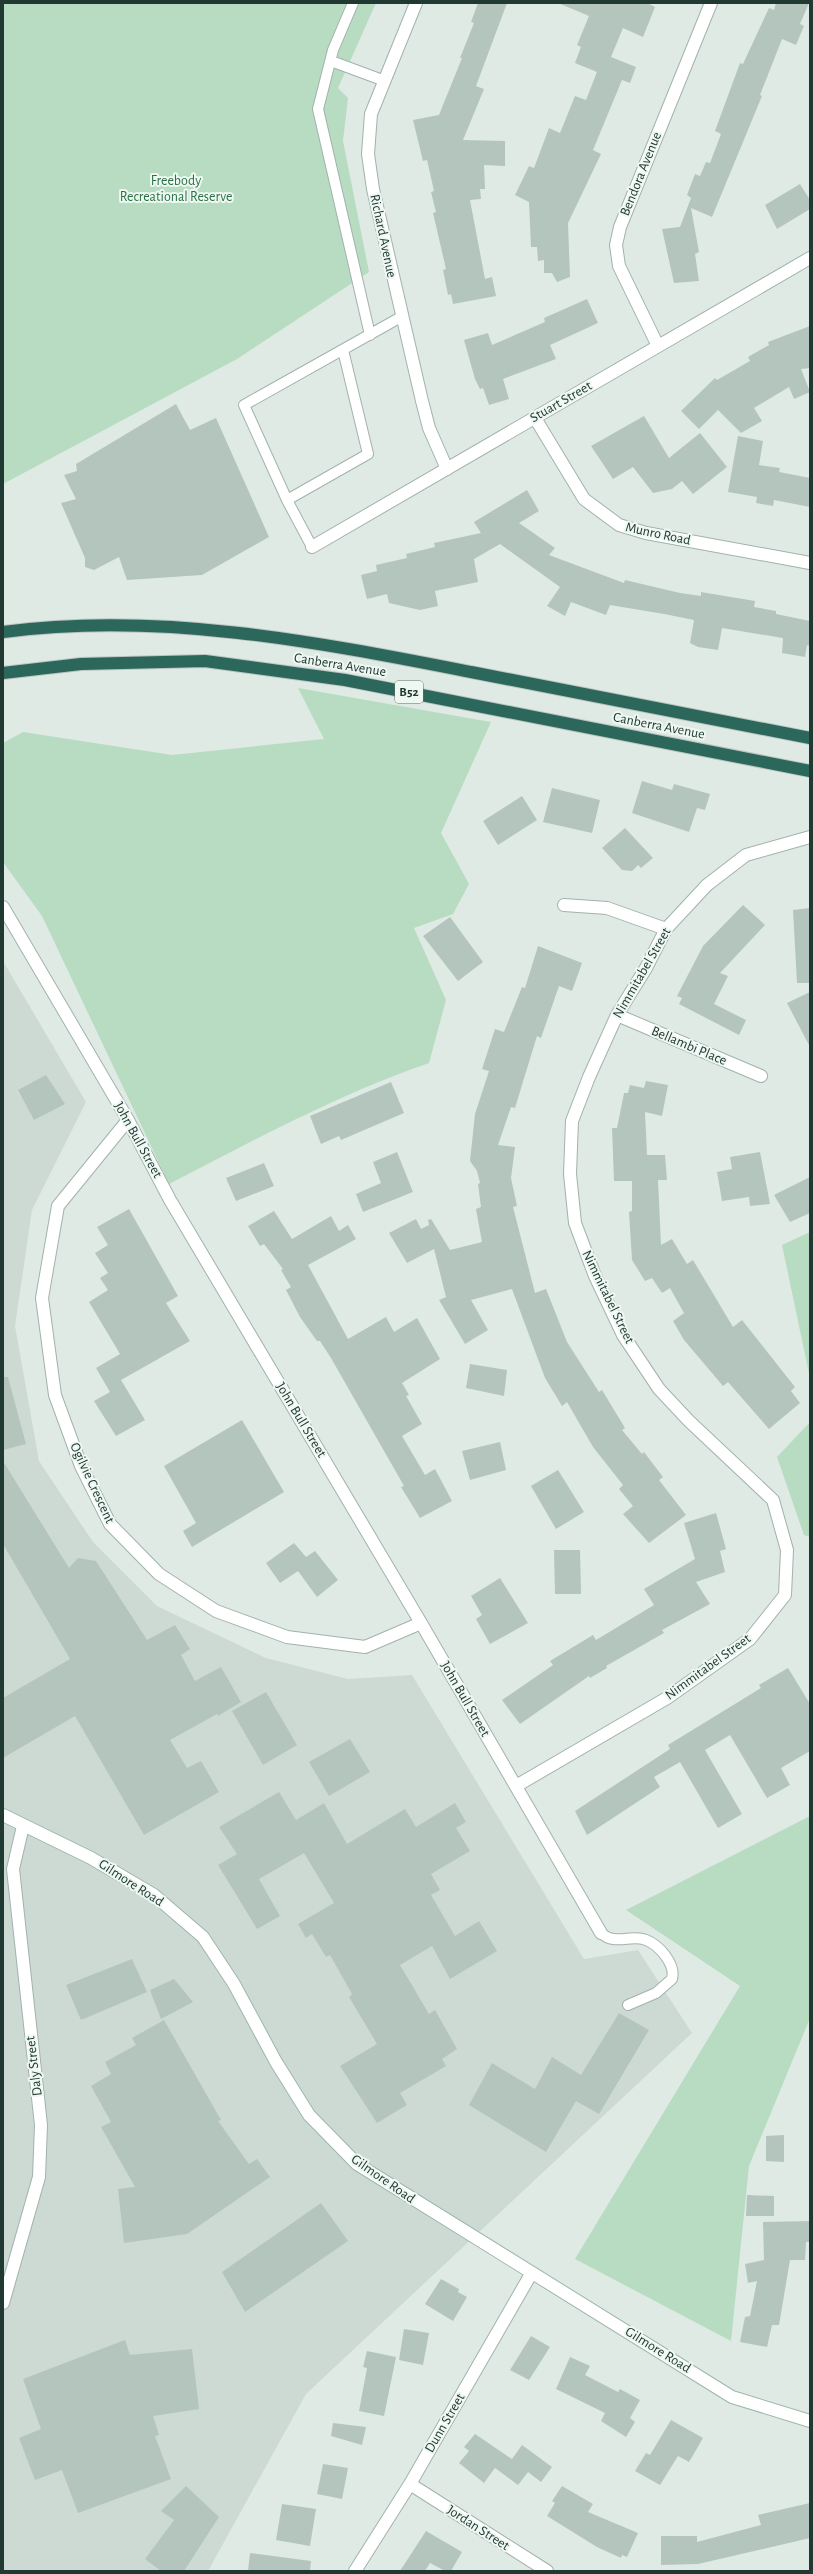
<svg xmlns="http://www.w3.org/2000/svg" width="813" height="2574" font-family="'Alegreya Sans',sans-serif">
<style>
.built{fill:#cddad4}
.green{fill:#b7dcc1}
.building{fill:#b4c5be}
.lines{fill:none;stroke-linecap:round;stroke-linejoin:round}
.lane-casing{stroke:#a2b2ac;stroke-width:12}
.street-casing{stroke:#a2b2ac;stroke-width:14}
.secondary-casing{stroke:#9eb6ad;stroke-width:14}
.highway-casing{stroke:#bcc4c2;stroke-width:14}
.lane{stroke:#fff;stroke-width:10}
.street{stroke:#fff;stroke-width:12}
.secondary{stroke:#fff;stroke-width:12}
.highway{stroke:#2b675a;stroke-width:12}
.labels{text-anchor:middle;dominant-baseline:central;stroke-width:4;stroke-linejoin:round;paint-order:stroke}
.shield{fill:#eff7f3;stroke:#5e736d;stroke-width:1}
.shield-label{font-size:13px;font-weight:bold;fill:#203a33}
.street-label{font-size:14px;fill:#203a33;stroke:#eff7f3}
.park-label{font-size:14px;fill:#2a7245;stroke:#eff7f3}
</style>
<rect width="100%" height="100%" fill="#dfeae5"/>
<!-- built -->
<path class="built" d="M 3,961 L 86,1102 L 32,1210 L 15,1326 L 39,1461 L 93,1542 L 157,1606 L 266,1658 L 348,1679 L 412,1675 L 584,1959 L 638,1950 L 692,2033 L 306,2394 L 208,2571 L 3,2571 Z"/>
<!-- green -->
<path class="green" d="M 3,3 L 376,3 L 338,88 L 348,98 L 343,141 L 369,272 L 237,359 L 3,484 Z
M 298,688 L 491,722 L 441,833 L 469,884 L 453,914 L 414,928 L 446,1000 L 429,1063 C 339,1094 254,1140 169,1184 L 42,916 L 3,862 L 3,743 L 23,732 L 172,755 L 324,739 Z
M 810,1232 L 810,1378 L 782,1245 Z
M 810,1422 L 810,1537 L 804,1535 L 777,1457 Z
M 810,1816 L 810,2018 L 749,2166 L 731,2341 L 575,2259 L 740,1986 L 626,1910 Z"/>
<!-- building -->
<path class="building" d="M 478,3 L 507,3 L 476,86 L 484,89 L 463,140 L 505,141 L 505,166 L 484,165 L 485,189 L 480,189 L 481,199 L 470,200 L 485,279 L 492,277 L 496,296 L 453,304 L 451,294 L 448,295 L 443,270 L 446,269 L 433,213 L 436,212 L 431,192 L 434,191 L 427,160 L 423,161 L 413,120 L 439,115 L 462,58 L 460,58 L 474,23 L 471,22 Z
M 558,3 L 647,3 L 655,7 L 643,37 L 623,28 L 611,57 L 636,67 L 630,83 L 622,80 L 593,150 L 601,154 L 568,223 L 570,277 L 557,282 L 552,273 L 544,273 L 544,260 L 538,261 L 537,247 L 531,247 L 529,202 L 515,195 L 529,166 L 534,168 L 549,128 L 560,133 L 575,96 L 586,100 L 597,72 L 575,63 L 581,47 L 577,45 L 589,16 Z
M 776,3 L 809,3 L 800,24 L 804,26 L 796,45 L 782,39 L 760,95 L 762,96 L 712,217 L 691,208 L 699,252 L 695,254 L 699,281 L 674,283 L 662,229 L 680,227 L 691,198 L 687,195 L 695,174 L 700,176 L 706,162 L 710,163 L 721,134 L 715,131 L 740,63 L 743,64 L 769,8 L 774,10 Z
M 800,184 L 810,200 L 810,209 L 777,229 L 765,205 Z
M 587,299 L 598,323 L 550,345 L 556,359 L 503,379 L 509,399 L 489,405 L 483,388 L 480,389 L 475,379 L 464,340 L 488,333 L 492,345 L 545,322 L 544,318 Z
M 810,326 L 810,368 L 801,369 L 810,392 L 794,399 L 789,387 L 754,408 L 762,421 L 741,433 L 718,410 L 699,429 L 681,411 L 715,378 L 717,380 L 750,361 L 748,357 L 769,345 L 768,342 Z
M 176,404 L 190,430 L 216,418 L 269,537 L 202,575 L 127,580 L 119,557 L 94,570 L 85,567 L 85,558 L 61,503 L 76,499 L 64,475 L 77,471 L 76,464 Z
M 644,416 L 669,458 L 700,433 L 727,467 L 693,494 L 682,481 L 672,489 L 653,493 L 633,467 L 613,479 L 591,446 Z
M 738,436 L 763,441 L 759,465 L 780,468 L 779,472 L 810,478 L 810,507 L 774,500 L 773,506 L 756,503 L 757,497 L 728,492 Z
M 527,490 L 539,511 L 519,523 L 555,548 L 549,555 L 624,583 L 625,580 L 680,593 L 701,596 L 701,592 L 755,601 L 754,607 L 776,611 L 776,614 L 810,621 L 810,646 L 807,645 L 805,657 L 782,653 L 783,638 L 722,628 L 718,650 L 698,647 L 690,643 L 694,620 L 664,614 L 610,605 L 606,615 L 571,602 L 565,616 L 547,606 L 560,587 L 500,544 L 474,559 L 478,582 L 435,591 L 438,606 L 420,610 L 389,603 L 387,594 L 367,599 L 361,575 L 377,571 L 376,565 L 407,558 L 406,554 L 435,547 L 434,543 L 481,533 L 474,522 Z
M 642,781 L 672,790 L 674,784 L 710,794 L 705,810 L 697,808 L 689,832 L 632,813 Z
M 552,788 L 600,800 L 592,833 L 543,822 Z
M 522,796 L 537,820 L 498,845 L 483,821 Z
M 625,828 L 653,858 L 641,868 L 638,865 L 632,871 L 622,870 L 602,848 Z
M 743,905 L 765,925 L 720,973 L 728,976 L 714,1004 L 746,1020 L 739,1035 L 679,1004 L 682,998 L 677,996 L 703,946 Z
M 810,908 L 810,983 L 797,983 L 793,910 Z
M 450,917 L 483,962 L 458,981 L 423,936 Z
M 538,946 L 582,963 L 572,991 L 559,986 L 541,1038 L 537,1036 L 515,1108 L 511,1107 L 498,1145 L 515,1147 L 511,1178 L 517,1206 L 513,1207 L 535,1293 L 546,1289 L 567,1342 L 599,1392 L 602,1390 L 625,1428 L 622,1430 L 642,1454 L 644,1452 L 663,1477 L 659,1480 L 686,1515 L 649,1543 L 623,1514 L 633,1506 L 619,1489 L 623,1485 L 593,1447 L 567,1402 L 562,1406 L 545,1378 L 512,1289 L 471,1300 L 488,1330 L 465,1344 L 439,1300 L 446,1297 L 434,1249 L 407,1263 L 389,1233 L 416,1219 L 421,1229 L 429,1225 L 428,1220 L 431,1219 L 450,1250 L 482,1242 L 476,1209 L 481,1207 L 478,1184 L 480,1183 L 477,1171 L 470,1161 L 475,1114 L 489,1071 L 482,1069 L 495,1029 L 504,1032 L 522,987 L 525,988 Z
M 810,992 L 810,1047 L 787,1003 Z
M 46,1075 L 65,1104 L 34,1120 L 18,1090 Z
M 646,1081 L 668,1085 L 662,1116 L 645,1112 L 647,1155 L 665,1155 L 667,1180 L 658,1180 L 661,1245 L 672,1239 L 687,1264 L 693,1260 L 733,1327 L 742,1320 L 795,1387 L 791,1391 L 800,1403 L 769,1429 L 728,1382 L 723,1386 L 684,1340 L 673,1321 L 684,1313 L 670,1288 L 662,1293 L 652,1278 L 645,1281 L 632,1260 L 629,1212 L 632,1211 L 632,1181 L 614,1181 L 612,1128 L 617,1128 L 624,1093 L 628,1093 L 630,1085 L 644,1088 Z
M 391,1082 L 404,1113 L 341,1140 L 339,1136 L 321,1144 L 310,1116 Z
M 397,1152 L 413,1192 L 363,1212 L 356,1194 L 381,1183 L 373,1162 Z
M 760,1152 L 770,1204 L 750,1206 L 749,1197 L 722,1201 L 717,1172 L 732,1169 L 730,1157 Z
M 264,1163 L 274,1186 L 236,1201 L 226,1178 Z
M 810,1177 L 810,1213 L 790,1222 L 774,1195 Z
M 129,1209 L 178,1296 L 166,1303 L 190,1341 L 121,1380 L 145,1420 L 116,1436 L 94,1401 L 110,1392 L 96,1368 L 120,1354 L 89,1302 L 108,1290 L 100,1278 L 108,1273 L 95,1253 L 108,1245 L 97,1227 Z
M 274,1211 L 292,1239 L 331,1216 L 339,1231 L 348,1225 L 356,1239 L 308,1265 L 348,1339 L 386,1317 L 394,1332 L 417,1318 L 440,1359 L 402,1383 L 409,1395 L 406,1396 L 422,1424 L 402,1436 L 425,1475 L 435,1469 L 452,1501 L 420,1518 L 401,1487 L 404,1486 L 331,1358 L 320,1341 L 317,1341 L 300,1317 L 286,1290 L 291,1287 L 281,1270 L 283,1269 L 264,1244 L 260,1246 L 248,1226 Z
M 470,1364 L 507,1370 L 504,1396 L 466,1388 Z
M 3,1377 L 8,1377 L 26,1444 L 3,1450 Z
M 242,1420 L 284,1492 L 192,1547 L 183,1531 L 196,1523 L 164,1466 Z
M 500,1442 L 506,1470 L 470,1480 L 462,1451 Z
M 3,1461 L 69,1568 L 78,1558 L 96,1561 L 147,1640 L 175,1625 L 190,1649 L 181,1655 L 195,1681 L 221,1667 L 241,1702 L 218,1716 L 217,1714 L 170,1740 L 187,1768 L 201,1761 L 219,1792 L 144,1835 L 75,1716 L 3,1758 L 3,1698 L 70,1659 L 3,1544 Z
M 558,1470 L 584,1512 L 556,1529 L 531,1486 Z
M 716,1513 L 726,1549 L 720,1551 L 725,1572 L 696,1582 L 710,1604 L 662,1630 L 664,1633 L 606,1666 L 607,1668 L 590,1678 L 589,1676 L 520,1724 L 502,1700 L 553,1665 L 550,1661 L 593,1635 L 596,1640 L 654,1605 L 644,1589 L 695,1559 L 684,1523 Z
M 294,1543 L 306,1557 L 315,1551 L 338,1580 L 317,1597 L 298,1571 L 280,1583 L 266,1563 Z
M 554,1550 L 580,1550 L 581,1594 L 555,1594 Z
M 500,1578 L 528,1623 L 490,1644 L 476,1619 L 482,1615 L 471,1596 Z
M 788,1668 L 810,1704 L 810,1751 L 781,1768 L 790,1785 L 767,1798 L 730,1735 L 705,1750 L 742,1814 L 718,1828 L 680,1762 L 654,1777 L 660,1787 L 587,1835 L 575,1811 L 670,1749 L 668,1745 L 761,1688 L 759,1685 Z
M 266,1692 L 297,1745 L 263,1765 L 232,1711 Z
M 350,1739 L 370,1772 L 329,1796 L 309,1762 Z
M 279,1792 L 296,1820 L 324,1803 L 347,1844 L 405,1809 L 416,1827 L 455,1803 L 466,1822 L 456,1828 L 470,1851 L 431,1874 L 440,1890 L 431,1895 L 455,1936 L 479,1921 L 497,1951 L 450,1979 L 432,1946 L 400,1965 L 429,2014 L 435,2010 L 457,2049 L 442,2059 L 446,2066 L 400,2093 L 407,2105 L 377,2123 L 340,2066 L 377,2044 L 349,1997 L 352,1994 L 330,1955 L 326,1957 L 312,1934 L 306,1938 L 298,1924 L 334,1903 L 304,1853 L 259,1879 L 280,1916 L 257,1929 L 218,1865 L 237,1854 L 219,1827 Z
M 132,1959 L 147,1992 L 81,2020 L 66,1985 Z
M 174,1979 L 193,2002 L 161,2019 L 150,1990 Z
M 619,2013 L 649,2030 L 599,2114 L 576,2101 L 546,2152 L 469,2105 L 492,2063 L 535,2089 L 552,2057 L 581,2075 Z
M 164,2020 L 221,2120 L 218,2121 L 249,2164 L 257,2159 L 270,2177 L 187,2234 L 124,2243 L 118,2189 L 135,2187 L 101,2127 L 111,2122 L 91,2086 L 111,2074 L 105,2062 L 136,2045 L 132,2038 Z
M 784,2135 L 784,2162 L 766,2161 L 766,2136 Z
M 747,2195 L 774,2196 L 774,2216 L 746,2216 Z
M 321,2203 L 348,2241 L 245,2312 L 222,2272 Z
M 810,2221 L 810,2242 L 806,2242 L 805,2260 L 790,2260 L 779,2325 L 772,2325 L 767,2347 L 740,2342 L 745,2317 L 750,2316 L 757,2281 L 748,2283 L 745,2264 L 764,2260 L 763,2222 Z
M 441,2279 L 459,2289 L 458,2292 L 467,2297 L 453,2321 L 425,2304 Z
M 404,2329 L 429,2333 L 423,2365 L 399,2360 Z
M 531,2336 L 550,2347 L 529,2380 L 510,2370 Z
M 125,2340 L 130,2355 L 192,2349 L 199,2409 L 153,2416 L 159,2435 L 155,2436 L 171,2479 L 78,2513 L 62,2470 L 35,2480 L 19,2438 L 41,2429 L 23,2379 Z
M 367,2351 L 396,2357 L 384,2416 L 359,2411 L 367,2368 L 363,2367 Z
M 570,2357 L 590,2366 L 585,2375 L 618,2392 L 620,2389 L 640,2400 L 630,2418 L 635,2422 L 626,2437 L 601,2421 L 605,2413 L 556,2389 Z
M 671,2420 L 703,2438 L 689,2462 L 678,2456 L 660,2485 L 635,2471 L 646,2453 L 650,2455 Z
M 333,2423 L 366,2427 L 362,2445 L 331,2436 Z
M 475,2434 L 512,2459 L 522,2445 L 552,2467 L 541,2482 L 528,2472 L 518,2485 L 495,2468 L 484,2483 L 459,2463 L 469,2451 L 464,2447 Z
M 323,2464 L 348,2468 L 342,2499 L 317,2494 Z
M 186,2486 L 219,2517 L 184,2571 L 161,2571 L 145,2559 L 174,2520 L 161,2511 Z
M 562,2486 L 593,2504 L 588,2512 L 638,2533 L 627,2557 L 622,2555 L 621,2558 L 597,2547 L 547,2516 L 555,2503 L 552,2501 Z
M 810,2503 L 810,2538 L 698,2564 L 661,2565 L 661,2536 L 697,2536 L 697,2542 L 761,2525 L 758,2515 Z
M 282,2504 L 316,2509 L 310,2546 L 276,2540 Z
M 426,2531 L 462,2552 L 451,2571 L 445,2571 L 430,2563 L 425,2571 L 400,2571 Z
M 250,2553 L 311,2561 L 310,2571 L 248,2571 Z"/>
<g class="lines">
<defs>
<path id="lane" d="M 353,3 L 333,50 L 318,109 L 370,335
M 331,61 L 385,81
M 343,350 L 368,454 L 287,500 L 244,405 L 401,317
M 287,500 L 312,547
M 601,1933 C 615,1946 631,1934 646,1940 C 659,1945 676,1964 672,1979 L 656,1993 L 628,2005"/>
<path id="street" d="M 416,3 L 371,114 L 368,154 L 373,189 L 422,401 L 429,428 L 447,469
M 658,346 L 619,266 L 616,245 L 620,227 L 711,3
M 535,418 L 584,499 L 619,525 L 646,533 L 810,563
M 312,547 L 810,258
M 564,905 L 607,908 L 666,929
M 3,907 L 128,1120 L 170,1200 L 421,1623 L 601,1933
M 617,1015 L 761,1076
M 128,1120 L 58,1206 L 42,1298 L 55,1395 L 81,1466 L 110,1524 L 159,1574 L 216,1611 L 287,1637 L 365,1647 L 421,1623
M 516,1786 L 667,1698 L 750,1639 L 785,1595 L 787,1550 L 773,1500 L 689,1421 L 659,1389 L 623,1335 L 595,1276 L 575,1223 L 570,1174 L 572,1121 L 589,1077 L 617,1015 L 646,968 L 666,929 L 707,885 L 746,855 L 810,837
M 3,2303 L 39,2177 L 41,2125 L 13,1869 L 23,1826
M 410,2484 L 547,2571
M 355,2571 L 410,2484 L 531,2274"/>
<path id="secondary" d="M 3,1815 L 91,1858 L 154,1895 L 203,1937 L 234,1984 L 276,2062 L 309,2115 L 357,2164 L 732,2397 L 810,2421"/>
<path id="highway" d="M 3,632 C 160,611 317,642 471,672 C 584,694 697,716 810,738
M 3,673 L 81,664 L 205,661 L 345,680 L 810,771"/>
</defs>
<!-- lane casing -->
<use href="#lane" class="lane-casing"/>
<!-- street casing -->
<use href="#street" class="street-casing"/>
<!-- secondary casing -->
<use href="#secondary" class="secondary-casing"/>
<!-- highway casing -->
<use href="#highway" class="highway-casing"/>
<!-- lane -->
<use href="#lane" class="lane"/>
<!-- street -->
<use href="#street" class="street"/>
<!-- secondary -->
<use href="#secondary" class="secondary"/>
<!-- highway -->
<use href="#highway" class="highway"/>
</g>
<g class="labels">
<!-- shield labels -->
<rect class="shield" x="395" y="681" width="28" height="22" rx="3"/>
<g class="shield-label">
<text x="409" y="692">B52</text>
</g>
<!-- street labels -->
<g class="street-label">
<text transform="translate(641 174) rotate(-68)">Bendora Avenue</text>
<text transform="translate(383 236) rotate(78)">Richard Avenue</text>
<text transform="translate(561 402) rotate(-30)">Stuart Street</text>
<text transform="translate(658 534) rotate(12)">Munro Road</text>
<text transform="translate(340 665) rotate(9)">Canberra Avenue</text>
<text transform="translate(659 726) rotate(11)">Canberra Avenue</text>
<text transform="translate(642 973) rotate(-60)">Nimmitabel Street</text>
<text transform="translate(689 1046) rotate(23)">Bellambi Place</text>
<text transform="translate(138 1140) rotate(61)">John Bull Street</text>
<text transform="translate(608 1297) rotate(64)">Nimmitabel Street</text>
<text transform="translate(301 1420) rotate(59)">John Bull Street</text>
<text transform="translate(92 1483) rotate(65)">Ogilvie Crescent</text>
<text transform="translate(708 1667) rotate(-36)">Nimmitabel Street</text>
<text transform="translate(465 1699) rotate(60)">John Bull Street</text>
<text transform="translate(131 1883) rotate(33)">Gilmore Road</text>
<text transform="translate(34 2066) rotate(-97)">Daly Street</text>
<text transform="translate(383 2179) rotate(35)">Gilmore Road</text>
<text transform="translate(658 2350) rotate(32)">Gilmore Road</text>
<text transform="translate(445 2423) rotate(-60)">Dunn Street</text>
<text transform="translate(478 2528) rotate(33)">Jordan Street</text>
</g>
<!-- park labels -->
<g class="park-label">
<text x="176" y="181">Freebody<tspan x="176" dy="16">Recreational Reserve</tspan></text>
</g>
</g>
<!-- border -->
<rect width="813" height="2574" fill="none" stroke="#203a33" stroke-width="8"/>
</svg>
